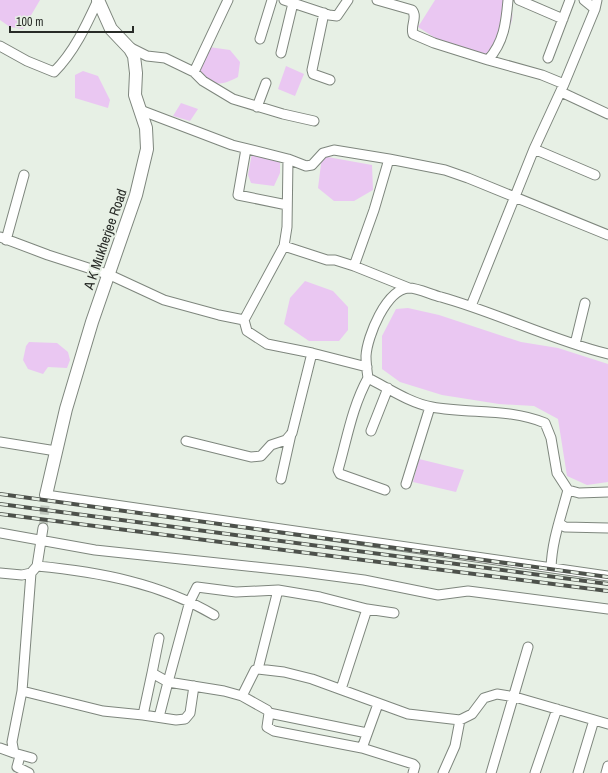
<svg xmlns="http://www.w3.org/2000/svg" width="608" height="773" font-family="'Archivo Narrow',sans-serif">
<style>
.water{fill:#eac7f2}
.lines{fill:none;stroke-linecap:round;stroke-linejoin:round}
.street-tunnel{stroke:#c1c9bf;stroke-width:9;stroke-dasharray:9 4.5;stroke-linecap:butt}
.street-casing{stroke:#7e867d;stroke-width:11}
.secondary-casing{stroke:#7e867d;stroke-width:14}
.street{stroke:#fff;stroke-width:9}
.secondary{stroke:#fff;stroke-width:12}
.rail-casing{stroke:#4d514b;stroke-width:4}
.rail{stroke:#e7f0e5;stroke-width:2.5;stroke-dasharray:8;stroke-linecap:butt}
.labels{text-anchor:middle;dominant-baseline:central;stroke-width:4;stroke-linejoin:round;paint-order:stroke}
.street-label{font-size:14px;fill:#282b27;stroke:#e7f0e5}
</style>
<rect width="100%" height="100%" fill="#e7f0e5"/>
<!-- water -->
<path class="water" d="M 0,0 L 40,0 L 23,29 L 10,27 L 0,20 Z
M 435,0 L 504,0 C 527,17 497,45 485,61 L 454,50 L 418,27 Z
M 209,47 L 230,50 L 240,62 L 238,77 C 221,86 215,86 199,74 Z
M 286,66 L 304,74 L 295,96 L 278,89 Z
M 83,71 L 98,76 L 110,100 L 108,108 L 75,98 L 75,75 Z
M 181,103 L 198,109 L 190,121 L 173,116 Z
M 252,153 L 280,157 L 280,173 L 274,186 L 251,183 L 248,175 Z
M 322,156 L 372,165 L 373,190 L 354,201 L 334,201 L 318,188 Z
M 305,281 L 333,291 L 348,307 L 348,330 L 339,341 L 309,341 L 284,324 L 290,298 Z
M 408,308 L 439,315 L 521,342 L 558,348 L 608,364 L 608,482 L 587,485 L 567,476 L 558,419 L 534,406 L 499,404 L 442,395 L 400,382 L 382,369 L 382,336 L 396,309 Z
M 29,342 L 57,343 L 68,352 L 70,360 L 67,368 L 48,367 L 43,374 L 28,369 L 23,360 L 26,346 Z
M 419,459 L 464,470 L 456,492 L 413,482 Z"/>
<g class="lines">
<!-- street-tunnel -->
<path class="street-tunnel" d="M 43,528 L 46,495"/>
<defs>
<path id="street" d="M 284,0 L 329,15 L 337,16 L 348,0
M 377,0 L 412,10 C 418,17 410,26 413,34 L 434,43 L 488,60 C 504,42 506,23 508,0
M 519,0 L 563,19
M 584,0 L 595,9
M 324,13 L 312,70 L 313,74 L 330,80
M 260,39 L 272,0
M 0,46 L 27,61 L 54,72 C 74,52 86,26 98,0
M 127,46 L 147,56 L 165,58 L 194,72 L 203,81 L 233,99 L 283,114 L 314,121
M 281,53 L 293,3
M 548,58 L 570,0
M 488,60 L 542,75 L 564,84
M 194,72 L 228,0
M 561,92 L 608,114
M 257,107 L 266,83
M 140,110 L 232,145 L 288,159 L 287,227 L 284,246
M 246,149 L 238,195 L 287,205
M 534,149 L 595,175
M 288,159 L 306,166 L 312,165 L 323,153 L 334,150 L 389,159 L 374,210 L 354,266
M 389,159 L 445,170 L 468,178 L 608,235
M 0,237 L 48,255 L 110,275 L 164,300 L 219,315 L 244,320 L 284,246 L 327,260 L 335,260 L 354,266 L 409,288
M 6,240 L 24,175
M 471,306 L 534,149 L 564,84 L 595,9 L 597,0
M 244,320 L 247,331 L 267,344 L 312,353
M 575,344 L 585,303
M 608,354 C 551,340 498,313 441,297 C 432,295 418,288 409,288 C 386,289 367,337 366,356 C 366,363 367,371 368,378 C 388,388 410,403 432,407 C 469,414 510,408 545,423 L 551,438 L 557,473 L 568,490 L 579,493 L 608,492
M 368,378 C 352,407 347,439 338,470 L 340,474 L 385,490
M 371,431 L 388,388
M 186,441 L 251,457 L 261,456 L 271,445 L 286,440 L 292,433 L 312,353 L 367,367
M 0,442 L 56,451
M 281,479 L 291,434
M 406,484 L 430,407
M 46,495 L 608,576
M 559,523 L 565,527 L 608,528
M 0,533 L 95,550 L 303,572 L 364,580 L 438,595 L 468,591 L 608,609
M 37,566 C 99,572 160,583 214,615
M 551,568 C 552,540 561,517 568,490
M 0,573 L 22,575 L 31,573
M 367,609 L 320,597 L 278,590 L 236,592 L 197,587 L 190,601 L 168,682 L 224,691 L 242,696 L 255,670 L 258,669 L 284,672 L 312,679 L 408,714 L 460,720 L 472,714 L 484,698 L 497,694 L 515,697 L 608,724
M 159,638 L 152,673 L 168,682 L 159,717
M 258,669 L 278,590
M 341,689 L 367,609 L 394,613
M 22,691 L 103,711 L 143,715 L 152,673
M 242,696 L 267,710 L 269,713 L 267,727 L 274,731 L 362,748 L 378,704
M 269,713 L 367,733
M 143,715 L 176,720 L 185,719 L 190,713 L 194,686
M 0,748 L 14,753
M 362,748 L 413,764 L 415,766 L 413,773
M 20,756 L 17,767 L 29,773
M 32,758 L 14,753 L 12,742 L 22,691 L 31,573 L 37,566 L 43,528
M 443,773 L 455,746 L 460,720
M 491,773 L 528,647
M 535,773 L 557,709
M 578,773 L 594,720
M 606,773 L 608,766"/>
<path id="secondary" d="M 46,495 L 66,409 L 92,322 L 136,195 L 147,149 L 146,128 L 135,95 L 136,73 L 134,56 L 130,49 L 111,29 L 98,0"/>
</defs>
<!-- street casing -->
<use href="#street" class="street-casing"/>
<!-- secondary casing -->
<use href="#secondary" class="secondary-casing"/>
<!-- street -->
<use href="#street" class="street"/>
<!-- secondary -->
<use href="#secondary" class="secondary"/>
<defs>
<path id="rail" d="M 0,494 L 608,577
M 0,504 L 608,584
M 0,514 L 608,591"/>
</defs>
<!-- rail casing -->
<use href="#rail" class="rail-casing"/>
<!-- rail -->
<use href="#rail" class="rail"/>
</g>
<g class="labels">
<!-- street labels -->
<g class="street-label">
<text transform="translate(105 239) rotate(-71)">A K Mukherjee Road</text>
</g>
</g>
<!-- scale -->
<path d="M10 26v6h123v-6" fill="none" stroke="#282b27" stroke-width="2"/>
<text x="16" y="26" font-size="12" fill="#282b27" stroke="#e7f0e5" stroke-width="3" paint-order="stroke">100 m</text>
</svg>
